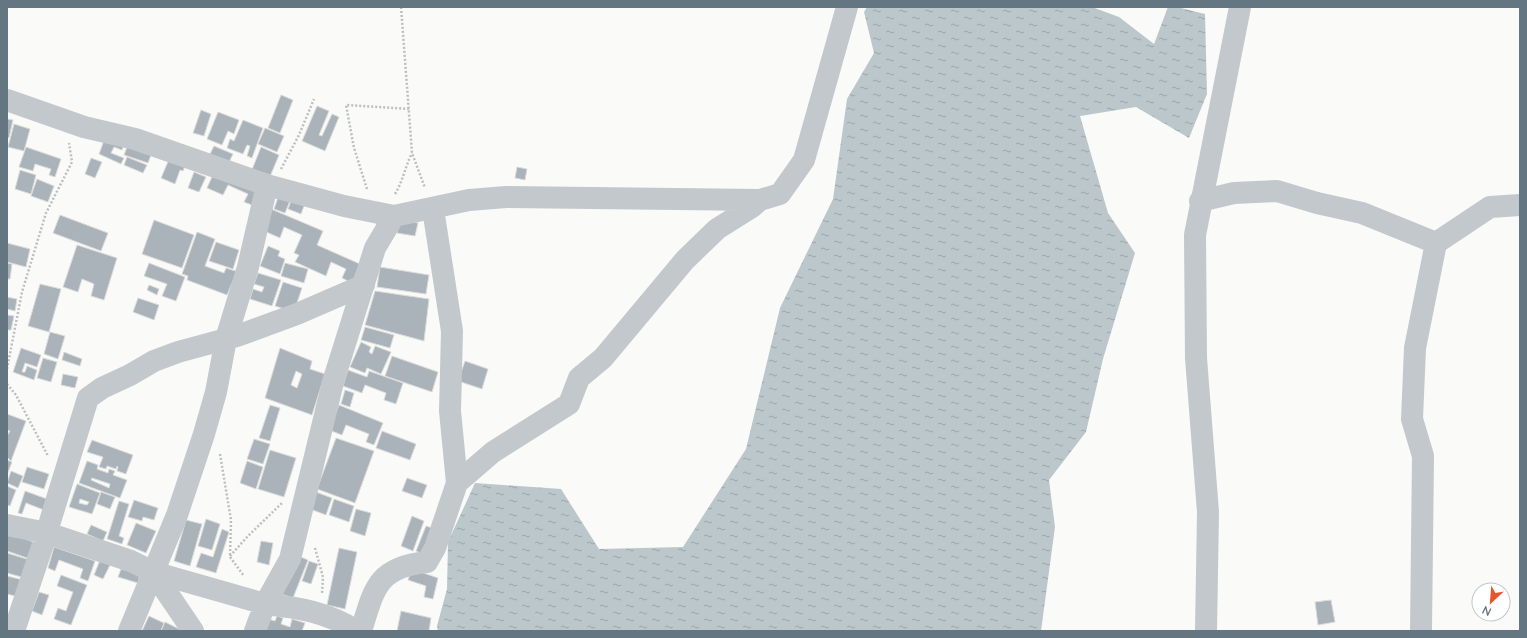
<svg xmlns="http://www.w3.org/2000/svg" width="1527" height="638" font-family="Lato,sans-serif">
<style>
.water{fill:url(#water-ripples)}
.building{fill:#aab3b9;stroke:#dcdcda;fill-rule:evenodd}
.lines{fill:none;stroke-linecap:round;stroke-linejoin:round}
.path{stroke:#bbbfc2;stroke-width:2.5;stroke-dasharray:2 2;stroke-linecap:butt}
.minor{stroke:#c3c8cc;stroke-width:22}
</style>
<defs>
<pattern id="water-ripples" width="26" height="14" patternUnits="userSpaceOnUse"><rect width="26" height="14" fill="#bbc7cb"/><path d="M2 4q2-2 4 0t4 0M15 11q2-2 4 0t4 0" fill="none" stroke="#9ca6aa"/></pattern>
</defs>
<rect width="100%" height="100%" fill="#fafaf8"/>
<!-- water -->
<path class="water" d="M 867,7 L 1092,7 L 1119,17 L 1154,44 L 1168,7 L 1177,7 L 1205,14 L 1207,94 L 1189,138 L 1136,107 L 1080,116 L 1108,213 L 1135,253 L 1103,359 L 1086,432 L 1049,480 L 1055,527 L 1041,631 L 438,631 L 437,626 L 447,589 L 448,542 L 475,483 L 561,489 L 599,549 L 683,547 L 746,449 L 780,308 L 833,199 L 847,99 L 874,53 L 864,12 Z"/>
<!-- building -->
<path class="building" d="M 281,95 L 293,100 L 280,133 L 268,128 Z
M 317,106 L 329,111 L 319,135 L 322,136 L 332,114 L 339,117 L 325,151 L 302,141 Z
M 201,110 L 211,114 L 204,136 L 193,133 Z
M 218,112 L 239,120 L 234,134 L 228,131 L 222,145 L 207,139 Z
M 7,119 L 13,120 L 9,138 L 7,137 Z
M 243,120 L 263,128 L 252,158 L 247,156 L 250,146 L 247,145 L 243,154 L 227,148 L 230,139 L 234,141 Z
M 14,124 L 30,129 L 24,151 L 8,147 Z
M 265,128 L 284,136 L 277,152 L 258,144 Z
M 106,135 L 125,142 L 122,150 L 114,147 L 111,153 L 124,158 L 121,164 L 99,154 Z
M 129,142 L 153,150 L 148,163 L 124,155 Z
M 214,146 L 233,154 L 229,162 L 208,158 Z
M 26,147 L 61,159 L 55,177 L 49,175 L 51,169 L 35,164 L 33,171 L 19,167 Z
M 261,147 L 279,155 L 269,179 L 251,172 Z
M 127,157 L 147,165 L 143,173 L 124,165 Z
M 170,157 L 186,163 L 183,171 L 180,170 L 175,184 L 161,178 Z
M 91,158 L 102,162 L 95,178 L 85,174 Z
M 517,167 L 527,169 L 525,180 L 515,178 Z
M 20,170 L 36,175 L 31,194 L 15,189 Z
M 215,170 L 259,190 L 252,205 L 244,202 L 248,194 L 228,185 L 223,195 L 207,188 Z
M 194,172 L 206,177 L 199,192 L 188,188 Z
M 37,179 L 54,186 L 48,202 L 31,196 Z
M 280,192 L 292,196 L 285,213 L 274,209 Z
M 293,196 L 306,201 L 301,214 L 288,209 Z
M 271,209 L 323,231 L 317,245 L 360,264 L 352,283 L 342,278 L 346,269 L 331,262 L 326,276 L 295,262 L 299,255 L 294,253 L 302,235 L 284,227 L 280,238 L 262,230 Z
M 60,215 L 108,233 L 101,251 L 53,233 Z
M 400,219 L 418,223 L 415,236 L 397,233 Z
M 154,220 L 194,235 L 182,268 L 142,254 Z
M 197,232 L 215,239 L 205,266 L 224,273 L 226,268 L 242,273 L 232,283 L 227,295 L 187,280 L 188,276 L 182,274 Z
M 216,242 L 239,250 L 233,269 L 209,261 Z
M 7,243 L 30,249 L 26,267 L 7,262 Z
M 77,245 L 117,258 L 104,300 L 91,296 L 94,284 L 82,279 L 78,292 L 63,287 Z
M 268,246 L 280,251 L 278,256 L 285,259 L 280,274 L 260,266 Z
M 7,263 L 12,264 L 10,279 L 7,279 Z
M 149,263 L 185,277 L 176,301 L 162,296 L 167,284 L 144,276 Z
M 285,263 L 308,269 L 304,283 L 281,276 Z
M 380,267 L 429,275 L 426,294 L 377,287 Z
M 258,273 L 281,280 L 272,306 L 250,299 L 253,289 L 262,292 L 264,287 L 254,284 Z
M 283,282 L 302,288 L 294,312 L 275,306 Z
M 40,284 L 61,289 L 49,332 L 28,326 Z
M 149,285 L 159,289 L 157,295 L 147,290 Z
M 375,291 L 429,299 L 424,341 L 365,325 Z
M 7,297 L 17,299 L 15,311 L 7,309 Z
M 138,298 L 159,305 L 154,320 L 133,312 Z
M 7,315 L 14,316 L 11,330 L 7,330 Z
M 365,327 L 394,335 L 390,348 L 361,340 Z
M 50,332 L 65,336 L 58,359 L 44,354 Z
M 361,342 L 371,347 L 369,352 L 372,354 L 375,346 L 391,352 L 381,374 L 367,368 L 365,373 L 350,367 Z
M 21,348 L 41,355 L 37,367 L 25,363 L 22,372 L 25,372 L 27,366 L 37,370 L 34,380 L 13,372 Z
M 280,348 L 312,361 L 310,369 L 325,374 L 312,415 L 265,398 ZM 296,371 L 302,374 L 297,388 L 291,385 Z
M 64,352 L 82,359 L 80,366 L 62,360 Z
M 392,356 L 438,372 L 432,392 L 385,376 Z
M 43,358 L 57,362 L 51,382 L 37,378 Z
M 465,361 L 488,369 L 482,389 L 458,381 Z
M 348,370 L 367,377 L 369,371 L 403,383 L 396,404 L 384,400 L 386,393 L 365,385 L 362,393 L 343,386 Z
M 63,374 L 78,377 L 75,388 L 61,385 Z
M 345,390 L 354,393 L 350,407 L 341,404 Z
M 270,405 L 280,408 L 270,441 L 259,438 Z
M 339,405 L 383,423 L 374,445 L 366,442 L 369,434 L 346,425 L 342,435 L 329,430 Z
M 7,414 L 26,421 L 11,461 L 7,457 L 7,436 L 10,431 L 7,430 Z
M 382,431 L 416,444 L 410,460 L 376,448 Z
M 336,438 L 374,451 L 355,503 L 317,489 Z
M 254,439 L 270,444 L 263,464 L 247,459 Z
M 92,440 L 133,455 L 126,474 L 117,471 L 118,467 L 117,466 L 116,469 L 107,466 L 106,469 L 99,467 L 103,457 L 87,452 Z
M 270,450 L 296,458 L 284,497 L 258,489 Z
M 7,460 L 12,462 L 7,475 Z
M 87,461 L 98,465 L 97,469 L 108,473 L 109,469 L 115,471 L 113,475 L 127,480 L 120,498 L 79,483 ZM 92,478 L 110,484 L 109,488 L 91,480 Z
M 247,461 L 263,467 L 256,489 L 240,483 Z
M 27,467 L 49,474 L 44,489 L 22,482 Z
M 11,471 L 23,476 L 18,488 L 7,483 Z
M 407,478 L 427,485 L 422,498 L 402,491 Z
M 77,484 L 100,493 L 92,514 L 69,507 ZM 80,499 L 89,502 L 87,505 L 79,503 Z
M 7,486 L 16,490 L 10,506 L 7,505 Z
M 25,491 L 47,499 L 44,510 L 26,503 L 22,514 L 18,513 Z
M 101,492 L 115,497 L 110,509 L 97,504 Z
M 316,492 L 332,498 L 326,515 L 310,509 Z
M 334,499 L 354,506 L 349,522 L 329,515 Z
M 134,500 L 158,508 L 154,520 L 143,517 L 142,521 L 128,517 Z
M 119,501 L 129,504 L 119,536 L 124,538 L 122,544 L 107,539 Z
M 356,509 L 371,513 L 365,536 L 350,531 Z
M 412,516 L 424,521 L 413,551 L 401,546 Z
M 206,519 L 220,524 L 212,550 L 198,546 Z
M 186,520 L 202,524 L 190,566 L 174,561 Z
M 136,523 L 156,531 L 146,553 L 127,545 Z
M 91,525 L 107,532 L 103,541 L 87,534 Z
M 426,526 L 435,529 L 425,555 L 416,551 Z
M 222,529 L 229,532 L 216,573 L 196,567 L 201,553 L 213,557 Z
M 7,532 L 36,543 L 30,559 L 7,551 Z
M 261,541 L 273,543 L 269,565 L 257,562 Z
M 54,547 L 95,561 L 88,581 L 80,578 L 83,569 L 59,560 L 55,571 L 48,568 Z
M 339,548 L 357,552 L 345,609 L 327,605 Z
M 7,553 L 30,560 L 25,578 L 7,573 Z
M 296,555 L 308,560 L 293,598 L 281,594 Z
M 100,560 L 110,565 L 103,579 L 94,575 Z
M 309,561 L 318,564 L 311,584 L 302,581 Z
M 121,569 L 140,574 L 138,583 L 118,577 Z
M 412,569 L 438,578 L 433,599 L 424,597 L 426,586 L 408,580 Z
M 61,575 L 87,585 L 71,625 L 54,619 L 58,608 L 66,611 L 73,592 L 57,586 Z
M 7,576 L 23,580 L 19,597 L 7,594 Z
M 39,592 L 49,595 L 42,615 L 32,611 Z
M 1331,600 L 1335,622 L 1318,625 L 1315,602 Z
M 401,611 L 431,618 L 429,631 L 397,631 Z
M 149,616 L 164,623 L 161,631 L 142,631 Z
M 277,616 L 283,618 L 281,624 L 290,627 L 292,619 L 305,623 L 302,631 L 261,631 L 265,618 L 275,621 Z
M 165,622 L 183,631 L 161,631 Z"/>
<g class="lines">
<!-- path -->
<path class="path" d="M 401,7 L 412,153 L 425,188
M 281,169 L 299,135 L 314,99
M 367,189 L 354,148 L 346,105 L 410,109
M 395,194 C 403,181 405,167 412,153
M 7,369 L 22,292 L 46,213 L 72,162 L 69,143
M 7,384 L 16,395 L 48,456
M 220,454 L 231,520 L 230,557 L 244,576
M 315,548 L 323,577 L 322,594
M 230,556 L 248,536 L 282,503"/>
<!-- minor -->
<path class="minor" d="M 7,100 L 84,127 L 135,139 L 267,185 L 344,206 L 394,216
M 1200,201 L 1234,193 L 1277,191 L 1317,203 L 1362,213 L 1436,243
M 433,209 L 452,331 L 450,411 L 457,483
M 7,525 L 47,533 L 131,561 L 153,572 L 265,604 L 255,631
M 153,572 L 193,631
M 14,631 L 44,541 L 88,398 L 102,388 L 130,375 L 154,361 L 178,352 L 237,336 L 297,314 L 364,285
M 129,631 L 177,515 L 204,434 L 216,392 L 226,339 L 248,267 L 267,185
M 357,631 C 326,612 301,608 265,604 L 290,559 L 333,382 L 375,248 L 394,216 L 469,200 L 506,197 L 760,200 L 780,194 L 804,160 L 847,7
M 361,631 C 374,589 377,567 427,562 L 435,548 L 457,483 L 493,452 L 569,404 L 579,378 L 603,358 L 685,260 L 717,229 L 752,207 L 760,200
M 1206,631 L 1208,512 L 1196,358 L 1195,235 L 1240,7
M 1421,631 L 1423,456 L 1412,419 L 1415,348 L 1436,243 L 1490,207 L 1520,205"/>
</g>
<!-- border -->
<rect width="1527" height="638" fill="none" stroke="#657683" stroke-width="16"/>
<!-- north arrow -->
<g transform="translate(1491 602) rotate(206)"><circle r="19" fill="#ffffff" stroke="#c1c8cd"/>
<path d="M0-3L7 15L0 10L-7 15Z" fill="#e4572e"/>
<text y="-6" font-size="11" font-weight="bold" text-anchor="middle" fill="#657683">N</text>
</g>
</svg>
